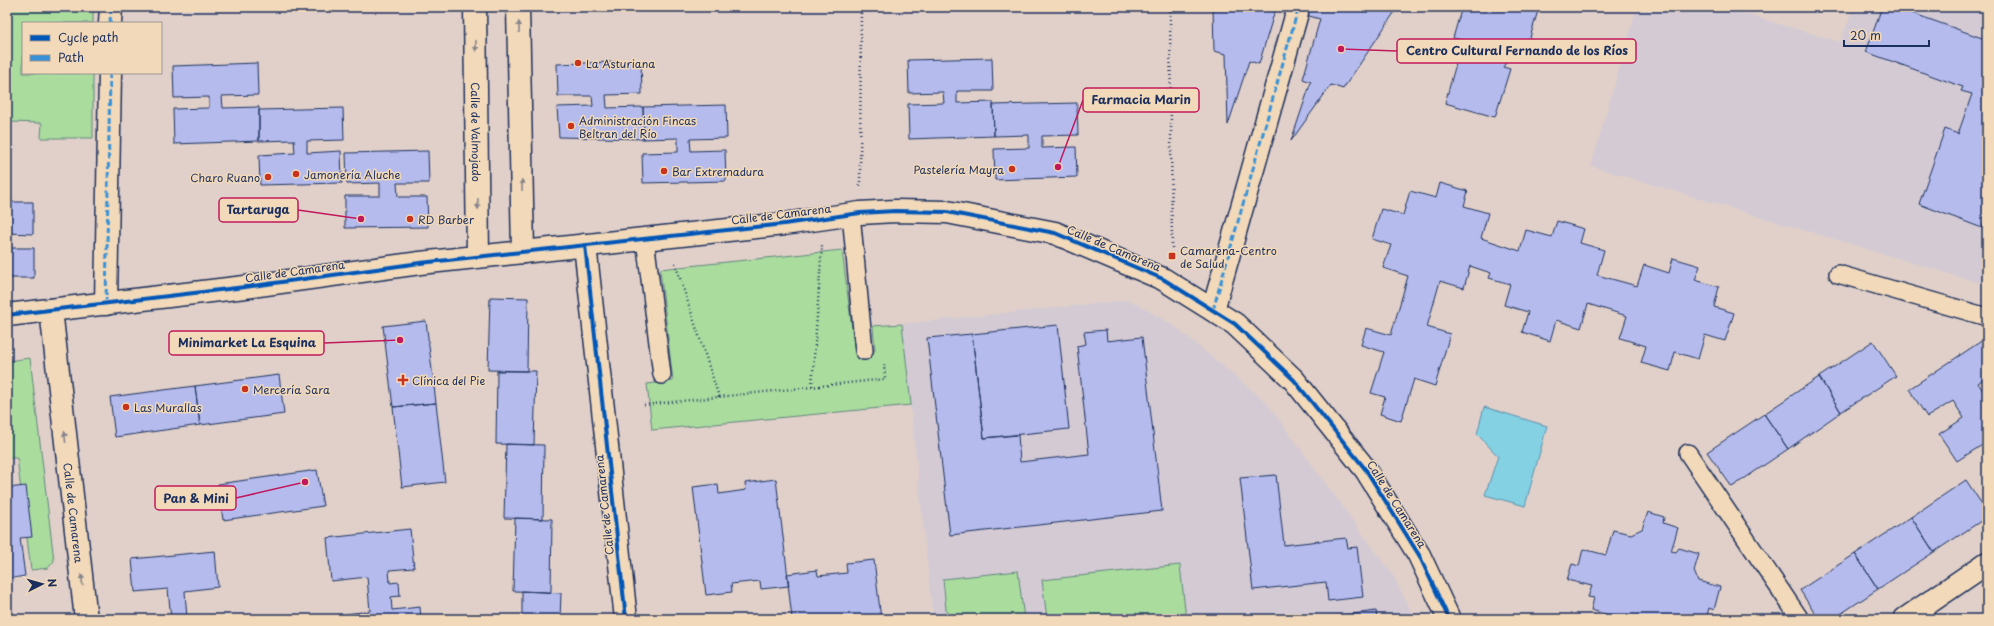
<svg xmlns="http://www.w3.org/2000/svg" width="1994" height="626" font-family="'Playpen Sans',sans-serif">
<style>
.built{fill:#d3cad4}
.green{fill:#aadc9e;stroke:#62867e}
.water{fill:#84d1e4;stroke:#5a90ae}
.building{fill:#b5bced;stroke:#1b2f5e}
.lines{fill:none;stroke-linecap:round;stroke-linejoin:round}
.lane-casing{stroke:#1b2f5e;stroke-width:20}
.street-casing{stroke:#1b2f5e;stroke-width:25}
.secondary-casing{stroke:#1b2f5e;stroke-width:25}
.path{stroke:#1b2f5e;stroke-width:2.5;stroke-dasharray:1 3;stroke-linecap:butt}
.lane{stroke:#f2d9b9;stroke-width:17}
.street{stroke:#f2d9b9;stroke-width:22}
.secondary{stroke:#f2d9b9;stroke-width:22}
.quiet{stroke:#3891d7;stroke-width:3;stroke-dasharray:6 3;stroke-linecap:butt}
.cycleway-casing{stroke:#f2d9b9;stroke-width:6}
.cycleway{stroke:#0057b8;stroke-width:4}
.oneway{fill:#86848c}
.poi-dot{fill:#c8321e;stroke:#f2d9b9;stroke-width:1.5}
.labels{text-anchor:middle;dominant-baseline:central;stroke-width:3;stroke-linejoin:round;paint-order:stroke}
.poi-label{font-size:11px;fill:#1b2f5e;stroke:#f2d9b9;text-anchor:start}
.street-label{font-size:11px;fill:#1b2f5e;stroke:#f2d9b9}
.leader{fill:none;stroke:#c2185b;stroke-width:1.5}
.callout-dot{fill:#c2185b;stroke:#f2d9b9;stroke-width:1.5}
.callout{fill:#f2d9b9;stroke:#c2185b;stroke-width:1.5}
.callout-label{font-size:12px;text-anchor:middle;font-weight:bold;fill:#1b2f5e}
</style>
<rect width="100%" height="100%" fill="#e0d0c9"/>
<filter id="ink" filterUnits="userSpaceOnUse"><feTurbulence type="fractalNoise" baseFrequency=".025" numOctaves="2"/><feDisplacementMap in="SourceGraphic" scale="8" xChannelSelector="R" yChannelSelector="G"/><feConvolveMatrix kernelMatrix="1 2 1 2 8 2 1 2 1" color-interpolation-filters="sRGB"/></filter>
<g filter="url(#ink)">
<!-- built -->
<path class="built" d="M 1637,7 L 1721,7 L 1840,42 L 1854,7 L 1987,7 L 1987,285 L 1591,166 Z
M 1129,300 L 1173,325 L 1266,402 L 1392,574 L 1412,613 L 1396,619 L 933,619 L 902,324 Z"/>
<!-- green -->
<path class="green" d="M 7,7 L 93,7 L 93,23 L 23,23 L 23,73 L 93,73 L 93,138 L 41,138 L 42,123 L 7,122 Z
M 842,250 L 855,353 L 875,351 L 873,326 L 902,324 L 911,405 L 652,430 L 647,384 L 673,381 L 660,269 Z
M 30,358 L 54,561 L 48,568 L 31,570 L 17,458 L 7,458 L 7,361 Z
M 1180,565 L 1186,619 L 1047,619 L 1042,580 Z
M 1018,571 L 1024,619 L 947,619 L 943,579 Z"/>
<!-- water -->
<path class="water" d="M 1484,407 L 1547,426 L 1525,506 L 1485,495 L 1498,456 L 1477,434 Z"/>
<!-- building -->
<path class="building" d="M 1213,7 L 1276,7 L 1259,64 L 1249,61 L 1228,125 L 1226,54 L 1214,51 Z
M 1276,7 L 1398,7 L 1343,89 L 1331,85 L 1291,141 L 1311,82 L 1303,79 L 1320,19 Z
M 1462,7 L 1539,7 L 1524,58 L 1507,54 L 1507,61 L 1503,67 L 1510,69 L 1495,117 L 1445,103 L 1459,53 L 1466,55 L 1471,42 L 1453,38 Z
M 1882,7 L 1911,7 L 1909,12 L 1982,38 L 1987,25 L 1987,215 L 1982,228 L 1919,204 L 1945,129 L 1958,134 L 1972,94 L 1961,91 L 1963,87 L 1866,52 Z
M 992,58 L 993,91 L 957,91 L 957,103 L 993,102 L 994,136 L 909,139 L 908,104 L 944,103 L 943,92 L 909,93 L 908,60 Z
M 641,61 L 642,94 L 606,95 L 607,108 L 643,107 L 644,139 L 559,137 L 557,107 L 593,106 L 592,96 L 558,96 L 557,64 Z
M 257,63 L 258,95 L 222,96 L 223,108 L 259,107 L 259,141 L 174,144 L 173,109 L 209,108 L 209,97 L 174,98 L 173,66 Z
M 1077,103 L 1078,135 L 1042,136 L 1042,148 L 1076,147 L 1077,177 L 995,180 L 994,149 L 1029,148 L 1029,135 L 994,136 L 993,105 Z
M 726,105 L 727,138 L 690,139 L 691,151 L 725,150 L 726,181 L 643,183 L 642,153 L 678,152 L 678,138 L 644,139 L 643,107 Z
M 343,108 L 344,140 L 307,141 L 307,153 L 341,151 L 342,183 L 260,185 L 259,155 L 295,153 L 294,140 L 259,141 L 259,110 Z
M 428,151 L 429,183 L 397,183 L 398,197 L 427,197 L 428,227 L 345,228 L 345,196 L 380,196 L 380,183 L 347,184 L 346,153 Z
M 1440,183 L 1468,191 L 1464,206 L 1488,213 L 1481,238 L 1520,251 L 1526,230 L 1552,237 L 1557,221 L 1584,229 L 1580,243 L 1604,250 L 1597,275 L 1637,286 L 1644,265 L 1669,273 L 1673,258 L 1700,266 L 1695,280 L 1719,287 L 1714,307 L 1734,313 L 1725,341 L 1705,335 L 1698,359 L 1675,352 L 1670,371 L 1641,363 L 1646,346 L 1620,338 L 1627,316 L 1588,304 L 1581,328 L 1556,320 L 1550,341 L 1522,332 L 1528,312 L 1504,305 L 1510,284 L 1489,278 L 1491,273 L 1470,266 L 1464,288 L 1440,281 L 1427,327 L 1450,334 L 1435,386 L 1414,379 L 1401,421 L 1380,414 L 1385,397 L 1371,393 L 1384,352 L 1361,345 L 1366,328 L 1391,335 L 1408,276 L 1383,268 L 1391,245 L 1372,239 L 1381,209 L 1403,215 L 1410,191 L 1436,198 Z
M 7,202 L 33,202 L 33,234 L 7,233 Z
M 7,248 L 34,248 L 34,278 L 7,278 Z
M 490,297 L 528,298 L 527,371 L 488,370 Z
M 426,321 L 436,403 L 393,407 L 383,326 Z
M 1058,325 L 1069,429 L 984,438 L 972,334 Z
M 1106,330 L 1107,341 L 1142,337 L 1162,511 L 950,535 L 927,338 L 972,334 L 984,438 L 1018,435 L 1020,462 L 1089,454 L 1077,346 L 1086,344 L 1084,332 Z
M 1983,340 L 1987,346 L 1987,377 L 1978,383 L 1987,397 L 1987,442 L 1957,461 L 1939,434 L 1964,418 L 1953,401 L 1927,417 L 1909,389 Z
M 1873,341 L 1896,376 L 1841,412 L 1819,377 Z
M 497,371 L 536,371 L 534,445 L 496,444 Z
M 279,375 L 284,414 L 200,425 L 195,386 Z
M 1819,377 L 1841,412 L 1788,449 L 1764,414 Z
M 195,386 L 200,425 L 115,437 L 110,397 Z
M 436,403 L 445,482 L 402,487 L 393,407 Z
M 1764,414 L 1788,449 L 1732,487 L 1707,452 Z
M 506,444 L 544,445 L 543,519 L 504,518 Z
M 317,470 L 323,506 L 223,520 L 218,484 Z
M 1276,475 L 1284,545 L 1346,538 L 1348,548 L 1357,547 L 1363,597 L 1328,601 L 1326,582 L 1253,590 L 1240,478 Z
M 776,479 L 789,586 L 761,589 L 760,581 L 731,584 L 732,592 L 706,595 L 693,487 L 718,484 L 719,494 L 746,490 L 745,483 Z
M 1966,480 L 1987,512 L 1987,517 L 1934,552 L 1911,517 Z
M 26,486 L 32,537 L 20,538 L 25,576 L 7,579 L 7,488 Z
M 1648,512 L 1664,517 L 1663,523 L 1678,528 L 1671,551 L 1676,552 L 1679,548 L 1699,554 L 1694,571 L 1698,581 L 1720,587 L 1714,610 L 1709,608 L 1706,619 L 1692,619 L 1679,616 L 1678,619 L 1616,619 L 1616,617 L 1591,610 L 1594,598 L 1588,597 L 1592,586 L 1567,580 L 1572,564 L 1579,566 L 1583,549 L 1606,555 L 1613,530 L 1631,534 L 1642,529 Z
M 1911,517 L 1934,552 L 1878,589 L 1855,554 Z
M 515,518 L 552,519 L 551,592 L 513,591 Z
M 410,529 L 414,568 L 389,570 L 390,583 L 399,582 L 400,596 L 391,597 L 392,610 L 420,607 L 421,619 L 338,619 L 337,615 L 370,611 L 367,577 L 331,581 L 327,538 Z
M 215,551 L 218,587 L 185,591 L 187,619 L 171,619 L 168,589 L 135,592 L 132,559 Z
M 1855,554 L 1878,589 L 1833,619 L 1818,619 L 1800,590 Z
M 874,560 L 881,619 L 792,619 L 787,574 L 817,570 L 818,576 L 847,573 L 846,563 Z
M 522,591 L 561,593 L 560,619 L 522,619 Z
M 1376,611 L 1377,619 L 1329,619 L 1329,617 Z"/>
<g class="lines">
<defs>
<path id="lane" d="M 851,214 L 864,351
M 645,239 L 662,375
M 1838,274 L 1987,317
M 1688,453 L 1800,619"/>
<g id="street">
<path id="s1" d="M 475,7 L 478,256"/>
<path d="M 518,7 L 523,252"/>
<path d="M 110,23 L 111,7"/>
<path d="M 585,245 L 626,619"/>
<path d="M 106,304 L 110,73"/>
<path id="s2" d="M 51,310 L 86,619"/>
<path d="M 1213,310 L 1297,13"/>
<path d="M 7,315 L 245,287 L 420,263 L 784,224 L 860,213 L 895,211 L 947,212 L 1055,233 L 1163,279 L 1235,324 L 1294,380 L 1366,470 L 1419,555 L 1449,619"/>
</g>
<path id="secondary" d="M 1905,619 L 1987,563"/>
</defs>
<!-- lane casing -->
<use href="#lane" class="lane-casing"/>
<!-- street casing -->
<use href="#street" class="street-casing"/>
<!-- secondary casing -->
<use href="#secondary" class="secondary-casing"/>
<!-- path -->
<path class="path" d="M 1170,7 L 1172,251
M 860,186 L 861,7
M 675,263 L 719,397
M 812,386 L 822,245
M 644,405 L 885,379 L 884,364"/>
<!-- lane -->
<use href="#lane" class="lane"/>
<!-- street -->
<use href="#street" class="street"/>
<!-- secondary -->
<use href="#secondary" class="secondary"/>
<!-- quiet -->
<path class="quiet" d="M 110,23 L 111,7
M 106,304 L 110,73
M 1213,310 L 1297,13"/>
<defs>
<path id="cycleway" d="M 585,245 L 626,619
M 7,315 L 245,287 L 420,263 L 784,224 L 860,213 L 895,211 L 947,212 L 1055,233 L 1163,279 L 1235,324 L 1294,380 L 1366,470 L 1419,555 L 1449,619"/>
</defs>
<!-- cycleway casing -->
<use href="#cycleway" class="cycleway-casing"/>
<!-- cycleway -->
<use href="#cycleway" class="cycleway"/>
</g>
<!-- one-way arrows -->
<defs><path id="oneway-solid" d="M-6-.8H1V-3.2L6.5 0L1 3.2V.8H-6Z"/></defs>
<g class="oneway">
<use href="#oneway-solid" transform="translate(519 27) rotate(-91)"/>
<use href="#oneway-solid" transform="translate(476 46) rotate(89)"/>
<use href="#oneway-solid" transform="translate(522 185) rotate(-91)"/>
<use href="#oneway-solid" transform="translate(478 204) rotate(89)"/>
<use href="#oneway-solid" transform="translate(65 437) rotate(-96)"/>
<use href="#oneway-solid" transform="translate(82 580) rotate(-96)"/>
</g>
</g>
<!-- markers -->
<g class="poi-dot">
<circle cx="578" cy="63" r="4"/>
<circle cx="571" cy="126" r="4"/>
<circle cx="1012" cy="169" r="4"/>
<circle cx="664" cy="171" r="4"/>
<circle cx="296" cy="174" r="4"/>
<circle cx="268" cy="177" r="4"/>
<circle cx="410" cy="219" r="4"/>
<rect x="1168" y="252" width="8" height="8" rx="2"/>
<path d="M401 374h4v4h4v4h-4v4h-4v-4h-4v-4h4z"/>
<circle cx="245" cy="389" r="4"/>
<circle cx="126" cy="407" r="4"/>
</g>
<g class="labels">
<!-- poi labels -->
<g class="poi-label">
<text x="586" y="63">La Asturiana</text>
<text x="579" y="120">Administración Fincas<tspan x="579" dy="13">Beltran del Río</tspan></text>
<text x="1004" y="169" text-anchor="end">Pastelería Mayra</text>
<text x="672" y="171">Bar Extremadura</text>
<text x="304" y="174">Jamonería Aluche</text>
<text x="260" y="177" text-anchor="end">Charo Ruano</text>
<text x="418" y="219">RD Barber</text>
<text x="1180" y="250">Camarena-Centro<tspan x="1180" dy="13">de Salud</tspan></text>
<text x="412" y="380">Clínica del Pie</text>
<text x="253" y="389">Mercería Sara</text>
<text x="134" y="407">Las Murallas</text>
</g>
<!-- street labels -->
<g class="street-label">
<text stroke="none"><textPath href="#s1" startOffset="125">Calle de Valmojado</textPath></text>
<text transform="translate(781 214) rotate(-7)">Calle de Camarena</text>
<text transform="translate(1114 248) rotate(23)">Calle de Camarena</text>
<text transform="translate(295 271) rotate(-8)">Calle de Camarena</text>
<text transform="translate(1397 504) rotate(58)">Calle de Camarena</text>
<text transform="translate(604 505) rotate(-96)">Calle de Camarena</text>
<text stroke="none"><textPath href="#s2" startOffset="204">Calle de Camarena</textPath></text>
</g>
</g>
<!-- callouts -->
<path class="leader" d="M1341 49L1397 51M1058 167L1083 100M361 219L298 210M400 340L324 343M305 482L236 498"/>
<g class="callout-dot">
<circle cx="1341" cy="49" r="4"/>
<circle cx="1058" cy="167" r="4"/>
<circle cx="361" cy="219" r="4"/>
<circle cx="400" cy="340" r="4"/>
<circle cx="305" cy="482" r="4"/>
</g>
<g class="callout">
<rect x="1397" y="39" width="239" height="24" rx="4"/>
<rect x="1083" y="88" width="116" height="24" rx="4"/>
<rect x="219" y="198" width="79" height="24" rx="4"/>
<rect x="169" y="331" width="155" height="24" rx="4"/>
<rect x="155" y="486" width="81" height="24" rx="4"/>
</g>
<g class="callout-label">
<text x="1517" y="55">Centro Cultural Fernando de los Ríos</text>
<text x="1141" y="104">Farmacia Marin</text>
<text x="258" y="214">Tartaruga</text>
<text x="247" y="347">Minimarket La Esquina</text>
<text x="196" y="503">Pan &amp; Mini</text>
</g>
<!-- margin -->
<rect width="1994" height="626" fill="none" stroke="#f2d9b9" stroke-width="24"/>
<rect x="12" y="12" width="1970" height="602" fill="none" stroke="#1b2f5e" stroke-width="1.5" filter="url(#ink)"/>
<!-- legend -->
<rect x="22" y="22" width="140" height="52" fill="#f2d9b9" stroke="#9c9595"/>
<rect x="30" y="35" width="20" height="6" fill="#0057b8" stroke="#9c9595"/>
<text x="58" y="42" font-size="12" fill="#1b2f5e">Cycle path</text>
<rect x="30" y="55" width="20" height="6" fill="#3891d7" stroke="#9c9595"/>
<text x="58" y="62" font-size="12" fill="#1b2f5e">Path</text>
<!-- north arrow -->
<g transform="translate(42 584) rotate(84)" stroke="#f2d9b9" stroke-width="3" paint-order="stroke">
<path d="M0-3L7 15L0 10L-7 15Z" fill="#1b2f5e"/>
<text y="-6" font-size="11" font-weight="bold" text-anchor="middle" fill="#1b2f5e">N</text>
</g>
<!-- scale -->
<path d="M1844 40v6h85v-6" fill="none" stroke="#1b2f5e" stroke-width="2"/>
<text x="1850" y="40" font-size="12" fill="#1b2f5e" stroke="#f2d9b9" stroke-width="3" paint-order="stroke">20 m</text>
</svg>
